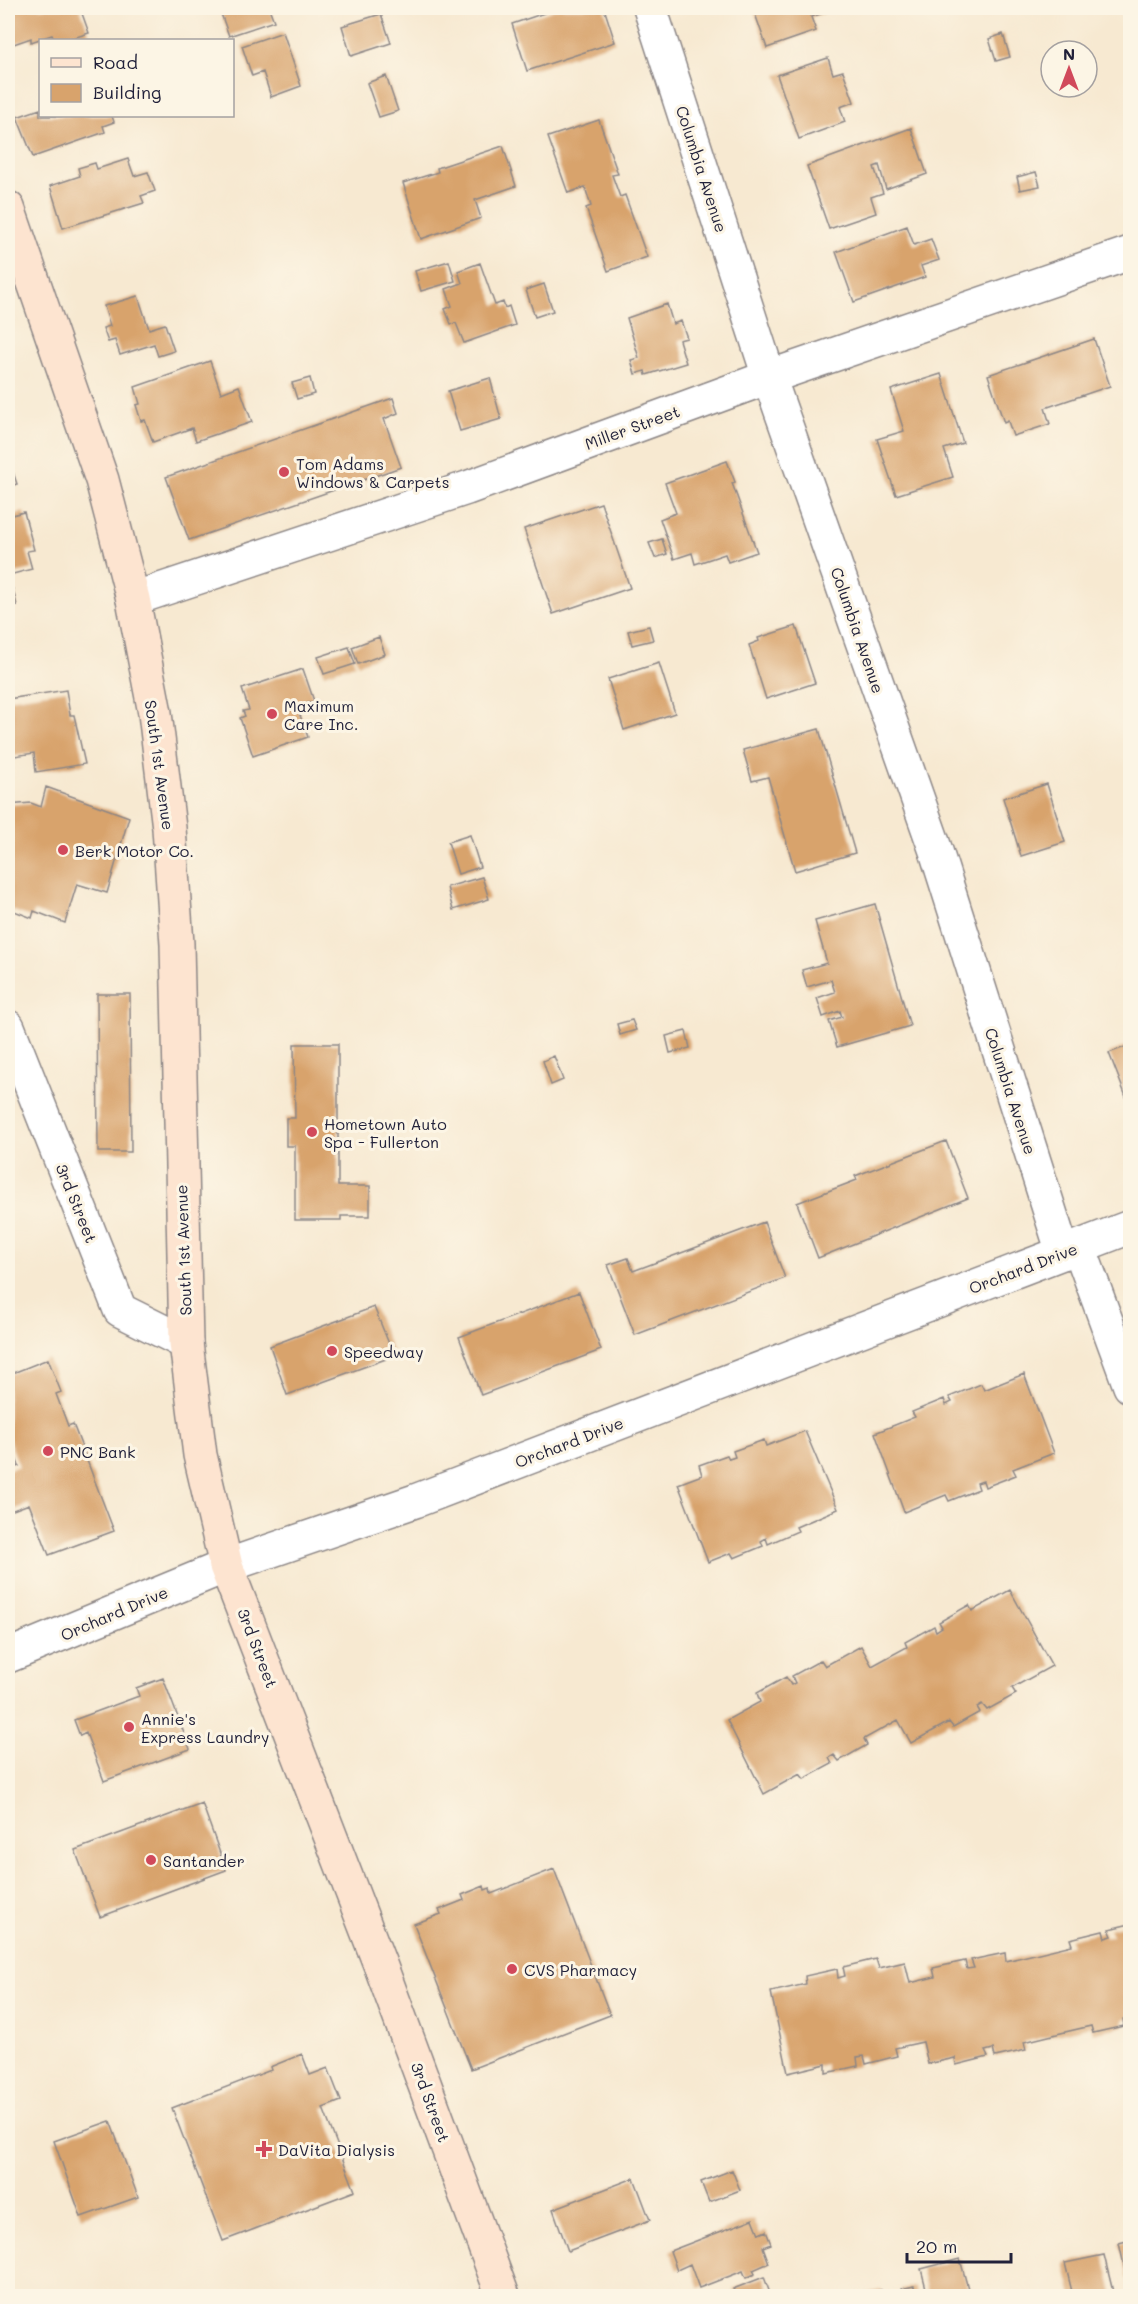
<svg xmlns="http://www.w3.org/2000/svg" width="1138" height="2304" font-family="Mali,sans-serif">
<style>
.building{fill:#d8a36c}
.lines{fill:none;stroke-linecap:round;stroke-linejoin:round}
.minor-casing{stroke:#8c8686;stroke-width:36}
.secondary-casing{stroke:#8c8686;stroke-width:36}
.minor{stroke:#fff;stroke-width:33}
.secondary{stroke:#fde4d0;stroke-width:33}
.poi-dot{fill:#d1495b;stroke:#fcf5e5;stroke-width:2}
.labels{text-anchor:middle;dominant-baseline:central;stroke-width:6;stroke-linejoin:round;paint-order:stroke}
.street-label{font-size:16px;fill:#22223b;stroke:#fcf5e5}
.poi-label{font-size:16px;fill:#22223b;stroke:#fcf5e5;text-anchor:start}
</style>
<rect width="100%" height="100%" fill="#fcf5e5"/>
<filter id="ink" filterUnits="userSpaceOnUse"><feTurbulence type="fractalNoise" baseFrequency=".0167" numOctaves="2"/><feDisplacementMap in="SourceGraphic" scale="12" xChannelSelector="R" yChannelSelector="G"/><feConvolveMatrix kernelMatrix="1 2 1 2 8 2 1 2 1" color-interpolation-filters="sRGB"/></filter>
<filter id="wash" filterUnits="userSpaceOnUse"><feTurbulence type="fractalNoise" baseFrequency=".008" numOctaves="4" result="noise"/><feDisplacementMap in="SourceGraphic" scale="24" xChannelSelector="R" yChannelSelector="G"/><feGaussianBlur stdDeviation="1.35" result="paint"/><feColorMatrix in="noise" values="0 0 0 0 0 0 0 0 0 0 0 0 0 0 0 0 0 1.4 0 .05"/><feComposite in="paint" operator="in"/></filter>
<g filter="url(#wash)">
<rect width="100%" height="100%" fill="#f7e9d1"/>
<g id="blocks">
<!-- building -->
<path class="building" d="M 17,8 L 80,8 L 89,33 L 67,40 L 54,40 L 52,35 L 31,42 L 31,38 L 8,46 L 8,10 Z
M 219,8 L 269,8 L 274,21 L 229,36 Z
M 559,8 L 604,8 L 615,42 L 527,71 L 512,24 Z
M 753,8 L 839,8 L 811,17 L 816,31 L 767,48 Z
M 381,14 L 391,43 L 351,56 L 342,26 Z
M 283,32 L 301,86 L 271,97 L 263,72 L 252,76 L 242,46 Z
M 1003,34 L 1010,57 L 996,61 L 989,39 Z
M 828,58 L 833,74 L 843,71 L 854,102 L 840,107 L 845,122 L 799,139 L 777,75 Z
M 386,76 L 398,111 L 379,117 L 367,83 Z
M 40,109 L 40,116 L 112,116 L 114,122 L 103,126 L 105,132 L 33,157 L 17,117 Z
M 599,120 L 618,174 L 612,175 L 620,197 L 625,195 L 647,257 L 608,271 L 586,208 L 591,206 L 585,187 L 568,193 L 548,137 Z
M 911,128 L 927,174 L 886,189 L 879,165 L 874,167 L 883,193 L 871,197 L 876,213 L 829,229 L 807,166 Z
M 503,146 L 516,186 L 475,200 L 481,218 L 421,239 L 403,183 L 438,172 L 437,168 Z
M 128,159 L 134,176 L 148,172 L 155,191 L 141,196 L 144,203 L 63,228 L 50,186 L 80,176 L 78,168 L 95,163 L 97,169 Z
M 1036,172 L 1040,186 L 1020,190 L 1017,177 Z
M 907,226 L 914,245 L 931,239 L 939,260 L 921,266 L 925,277 L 854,302 L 836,252 Z
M 449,261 L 455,281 L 421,291 L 415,271 Z
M 480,263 L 495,305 L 503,302 L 505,308 L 509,306 L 515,325 L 464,343 L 456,323 L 451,324 L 445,309 L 452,306 L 446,289 L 462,283 L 458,271 Z
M 544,284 L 553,311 L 535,317 L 526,290 Z
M 138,296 L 149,329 L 165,324 L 174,351 L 158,356 L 154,344 L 120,355 L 115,340 L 108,342 L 103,328 L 110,326 L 104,306 Z
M 667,304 L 673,324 L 681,321 L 687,338 L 679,340 L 686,363 L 646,375 L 645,371 L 635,374 L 631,360 L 639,358 L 627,318 Z
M 1094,339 L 1110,386 L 1045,408 L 1050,424 L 1013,436 L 1008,421 L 1004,423 L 988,375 Z
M 210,361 L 221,393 L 239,386 L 252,422 L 196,441 L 192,428 L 153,442 L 145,420 L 141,421 L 136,405 L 140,404 L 135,387 Z
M 941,374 L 963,443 L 944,449 L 953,477 L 896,495 L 877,439 L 904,431 L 891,390 Z
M 310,378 L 314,394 L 297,399 L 292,383 Z
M 490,378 L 501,419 L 460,431 L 448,391 Z
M 393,398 L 398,413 L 384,419 L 401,467 L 189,540 L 166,477 Z
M 8,457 L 17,484 L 8,487 Z
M 727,461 L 735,482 L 732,483 L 757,552 L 728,562 L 725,554 L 695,564 L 692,553 L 674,559 L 660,519 L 676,513 L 665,483 Z
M 601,503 L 630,588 L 553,614 L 524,529 Z
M 24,512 L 34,550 L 27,551 L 32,569 L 9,575 L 17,605 L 8,608 L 8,516 Z
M 662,539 L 667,554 L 655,558 L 649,543 Z
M 649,626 L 653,640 L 632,645 L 628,631 Z
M 796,626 L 815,683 L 766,699 L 749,645 L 759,641 L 758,638 Z
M 379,637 L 385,654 L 358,664 L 352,647 Z
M 349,647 L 355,664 L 324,674 L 318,657 Z
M 659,663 L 675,713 L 624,730 L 608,679 Z
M 303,669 L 314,701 L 297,707 L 308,737 L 253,756 L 240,718 L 245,716 L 243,711 L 249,710 L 242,689 Z
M 66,690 L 70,715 L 74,715 L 85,764 L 36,772 L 34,753 L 8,757 L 8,699 Z
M 819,729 L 855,853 L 795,871 L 768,777 L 752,781 L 743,750 Z
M 1047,784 L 1065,842 L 1021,856 L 1003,798 Z
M 46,787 L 129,817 L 107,893 L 77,884 L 65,923 L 34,911 L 32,918 L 12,910 L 12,914 L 8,912 L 8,805 L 31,803 L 41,807 Z
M 470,835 L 480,867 L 458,874 L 448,842 Z
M 482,877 L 489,899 L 453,910 L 447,887 Z
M 875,904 L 910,1026 L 837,1047 L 829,1021 L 842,1017 L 840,1011 L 823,1017 L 817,998 L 835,992 L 831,980 L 807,987 L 802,970 L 827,963 L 815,921 Z
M 97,994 L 130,994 L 131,1152 L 98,1152 Z
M 632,1020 L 636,1030 L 620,1035 L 617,1024 Z
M 686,1031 L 690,1048 L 670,1053 L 666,1036 Z
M 294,1044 L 338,1044 L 338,1186 L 370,1186 L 370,1216 L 341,1216 L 341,1220 L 295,1220 L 295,1146 L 286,1146 L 286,1118 L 295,1118 Z
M 1130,1045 L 1130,1107 L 1109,1053 Z
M 554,1056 L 563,1080 L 551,1085 L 543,1061 Z
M 946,1141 L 968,1198 L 818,1258 L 797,1203 L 857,1180 L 855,1176 Z
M 764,1222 L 785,1278 L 635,1335 L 608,1265 L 628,1258 L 633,1271 Z
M 579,1292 L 601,1350 L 481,1395 L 459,1337 Z
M 374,1307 L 394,1356 L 287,1395 L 270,1346 Z
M 48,1359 L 61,1392 L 56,1394 L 68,1426 L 73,1424 L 114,1531 L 49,1555 L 29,1504 L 8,1512 L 8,1470 L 19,1466 L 8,1437 L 8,1375 Z
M 1024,1374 L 1054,1453 L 1013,1469 L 1016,1475 L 985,1487 L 983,1481 L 977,1483 L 979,1489 L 949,1501 L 946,1495 L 904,1512 L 875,1433 L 915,1417 L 912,1412 L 944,1399 L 946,1405 L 952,1402 L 949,1397 L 981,1384 L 984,1390 Z
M 805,1431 L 838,1509 L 796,1527 L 798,1531 L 768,1544 L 766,1538 L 761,1541 L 763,1546 L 734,1558 L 731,1553 L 708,1562 L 678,1484 L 702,1475 L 699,1465 L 727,1455 L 729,1459 L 735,1457 L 733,1451 L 764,1440 L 766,1446 Z
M 1010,1590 L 1052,1666 L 1012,1688 L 1016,1694 L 987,1710 L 982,1704 L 977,1707 L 980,1712 L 953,1727 L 949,1722 L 911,1743 L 898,1720 L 864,1739 L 867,1745 L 839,1761 L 834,1755 L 829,1758 L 832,1764 L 804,1779 L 800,1774 L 764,1794 L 727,1720 L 760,1702 L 757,1693 L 786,1677 L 791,1685 L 795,1683 L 792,1676 L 821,1660 L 825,1666 L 861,1646 L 872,1666 L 907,1647 L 905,1642 L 934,1626 L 936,1631 L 942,1627 L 939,1622 L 969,1605 L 972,1611 Z
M 163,1678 L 190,1749 L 104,1781 L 86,1733 L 80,1736 L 74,1720 L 139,1696 L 136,1688 Z
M 202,1803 L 226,1870 L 100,1917 L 75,1850 Z
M 554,1869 L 610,2015 L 471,2069 L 414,1924 L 441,1914 L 439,1910 L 464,1900 L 462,1895 L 484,1886 L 485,1890 L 490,1888 L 491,1894 Z
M 1130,1924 L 1130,2017 L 1123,2019 L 1124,2026 L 1093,2033 L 1091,2026 L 1065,2032 L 1024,2042 L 1026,2050 L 995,2057 L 993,2049 L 985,2051 L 988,2057 L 956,2065 L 955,2058 L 928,2064 L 923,2042 L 895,2048 L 897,2056 L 866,2064 L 864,2056 L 857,2057 L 858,2066 L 826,2073 L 826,2064 L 788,2073 L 771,1992 L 806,1984 L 805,1976 L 837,1969 L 838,1978 L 845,1976 L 843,1967 L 876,1959 L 879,1968 L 905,1962 L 910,1983 L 935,1977 L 933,1968 L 965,1961 L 967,1969 L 974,1968 L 971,1960 L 1005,1953 L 1006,1961 L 1072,1945 L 1070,1939 L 1103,1931 L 1105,1938 L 1112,1936 L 1109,1929 Z
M 302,2054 L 310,2075 L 328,2068 L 341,2101 L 323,2108 L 355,2191 L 223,2241 L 172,2108 L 271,2070 L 270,2067 Z
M 110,2121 L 138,2197 L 81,2217 L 54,2141 Z
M 732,2170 L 740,2190 L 709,2202 L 701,2182 Z
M 634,2178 L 650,2220 L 568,2251 L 553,2209 Z
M 753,2219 L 759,2234 L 766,2231 L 771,2244 L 763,2247 L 769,2263 L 753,2270 L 755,2274 L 746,2278 L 743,2271 L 699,2288 L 690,2264 L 677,2270 L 670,2251 Z
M 1130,2240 L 1130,2279 L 1127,2279 L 1119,2243 Z
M 1104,2255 L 1114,2296 L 1073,2296 L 1065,2263 Z
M 960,2259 L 970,2296 L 928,2296 L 921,2269 Z
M 764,2277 L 771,2296 L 736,2296 L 733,2289 Z
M 914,2286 L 917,2296 L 903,2296 L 901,2289 Z
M 881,2290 L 883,2296 L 856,2296 Z"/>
</g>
</g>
<g filter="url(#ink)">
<use href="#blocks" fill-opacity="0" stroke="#8c8686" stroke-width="1.5"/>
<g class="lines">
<defs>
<path id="minor" d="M 650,8 L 769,377 L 936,851 L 1063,1253
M 133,599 L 467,488 L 769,377 L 1130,253
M 8,1027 L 120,1310 L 186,1343
M 1079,1247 L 1130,1386
M 8,1656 L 226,1566 L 415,1501 L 1130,1227"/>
<path id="secondary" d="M 8,208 L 102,480 L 133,599 L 155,713 L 169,828 L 177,944 L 186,1343 L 200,1455 L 226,1566 L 381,1967 L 503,2296"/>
</defs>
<!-- minor casing -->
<use href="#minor" class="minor-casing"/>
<!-- secondary casing -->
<use href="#secondary" class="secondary-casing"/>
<!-- minor -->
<use href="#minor" class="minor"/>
<!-- secondary -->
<use href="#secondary" class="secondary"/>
</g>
</g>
<!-- markers -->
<g class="poi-dot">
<circle cx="284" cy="472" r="6"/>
<circle cx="272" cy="714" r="6"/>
<circle cx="63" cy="850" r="6"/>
<circle cx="312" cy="1132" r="6"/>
<circle cx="332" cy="1351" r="6"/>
<circle cx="48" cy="1451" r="6"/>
<circle cx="129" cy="1727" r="6"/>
<circle cx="151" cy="1860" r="6"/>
<circle cx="512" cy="1969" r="6"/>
<path d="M261 2140h6v6h6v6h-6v6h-6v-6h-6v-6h6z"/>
</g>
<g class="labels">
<!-- street labels -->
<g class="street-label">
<text transform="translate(702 169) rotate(72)">Columbia Avenue</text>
<text transform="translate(632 427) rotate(-20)">Miller Street</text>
<text transform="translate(858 630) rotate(71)">Columbia Avenue</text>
<text transform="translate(160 765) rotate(82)">South 1st Avenue</text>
<text transform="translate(1011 1091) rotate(72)">Columbia Avenue</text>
<text transform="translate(77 1203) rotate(68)">3rd Street</text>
<text transform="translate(183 1250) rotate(-92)">South 1st Avenue</text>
<text transform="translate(1023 1268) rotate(-21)">Orchard Drive</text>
<text transform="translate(569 1442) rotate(-21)">Orchard Drive</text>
<text transform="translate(114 1613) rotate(-23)">Orchard Drive</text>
<text transform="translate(258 1648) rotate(69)">3rd Street</text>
<text transform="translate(431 2102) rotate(70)">3rd Street</text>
</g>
<!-- poi labels -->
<g class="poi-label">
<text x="296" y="463">Tom Adams<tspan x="296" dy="18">Windows &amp; Carpets</tspan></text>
<text x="284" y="705">Maximum<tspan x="284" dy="18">Care Inc.</tspan></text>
<text x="75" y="850">Berk Motor Co.</text>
<text x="324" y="1123">Hometown Auto<tspan x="324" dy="18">Spa - Fullerton</tspan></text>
<text x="344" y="1351">Speedway</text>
<text x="60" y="1451">PNC Bank</text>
<text x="141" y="1718">Annie's<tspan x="141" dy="18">Express Laundry</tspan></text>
<text x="163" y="1860">Santander</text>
<text x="524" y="1969">CVS Pharmacy</text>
<text x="278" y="2149">DaVita Dialysis</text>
</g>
</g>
<!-- margin -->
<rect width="1138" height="2304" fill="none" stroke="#fcf5e5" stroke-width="30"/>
<!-- legend -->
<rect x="39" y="39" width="195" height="78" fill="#fcf5e5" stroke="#a5a1a1" stroke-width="1.5"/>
<rect x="51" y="58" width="30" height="9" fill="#fde4d0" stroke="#a5a1a1" stroke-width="1.5"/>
<text x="93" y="69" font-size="18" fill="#22223b">Road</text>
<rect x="51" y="84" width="30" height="18" fill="#d8a36c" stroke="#a5a1a1" stroke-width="1.5"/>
<text x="93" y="99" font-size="18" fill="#22223b">Building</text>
<!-- north arrow -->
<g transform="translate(1069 69)"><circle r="28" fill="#fcf5e5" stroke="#a5a1a1" stroke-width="1.5"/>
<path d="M0-4.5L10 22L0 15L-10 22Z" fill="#d1495b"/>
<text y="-9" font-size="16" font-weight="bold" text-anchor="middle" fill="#22223b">N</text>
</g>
<!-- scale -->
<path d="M907 2253v9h104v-9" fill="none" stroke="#22223b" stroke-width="3"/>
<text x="916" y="2253" font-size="18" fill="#22223b" stroke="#fcf5e5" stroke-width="4.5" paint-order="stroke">20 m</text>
</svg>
